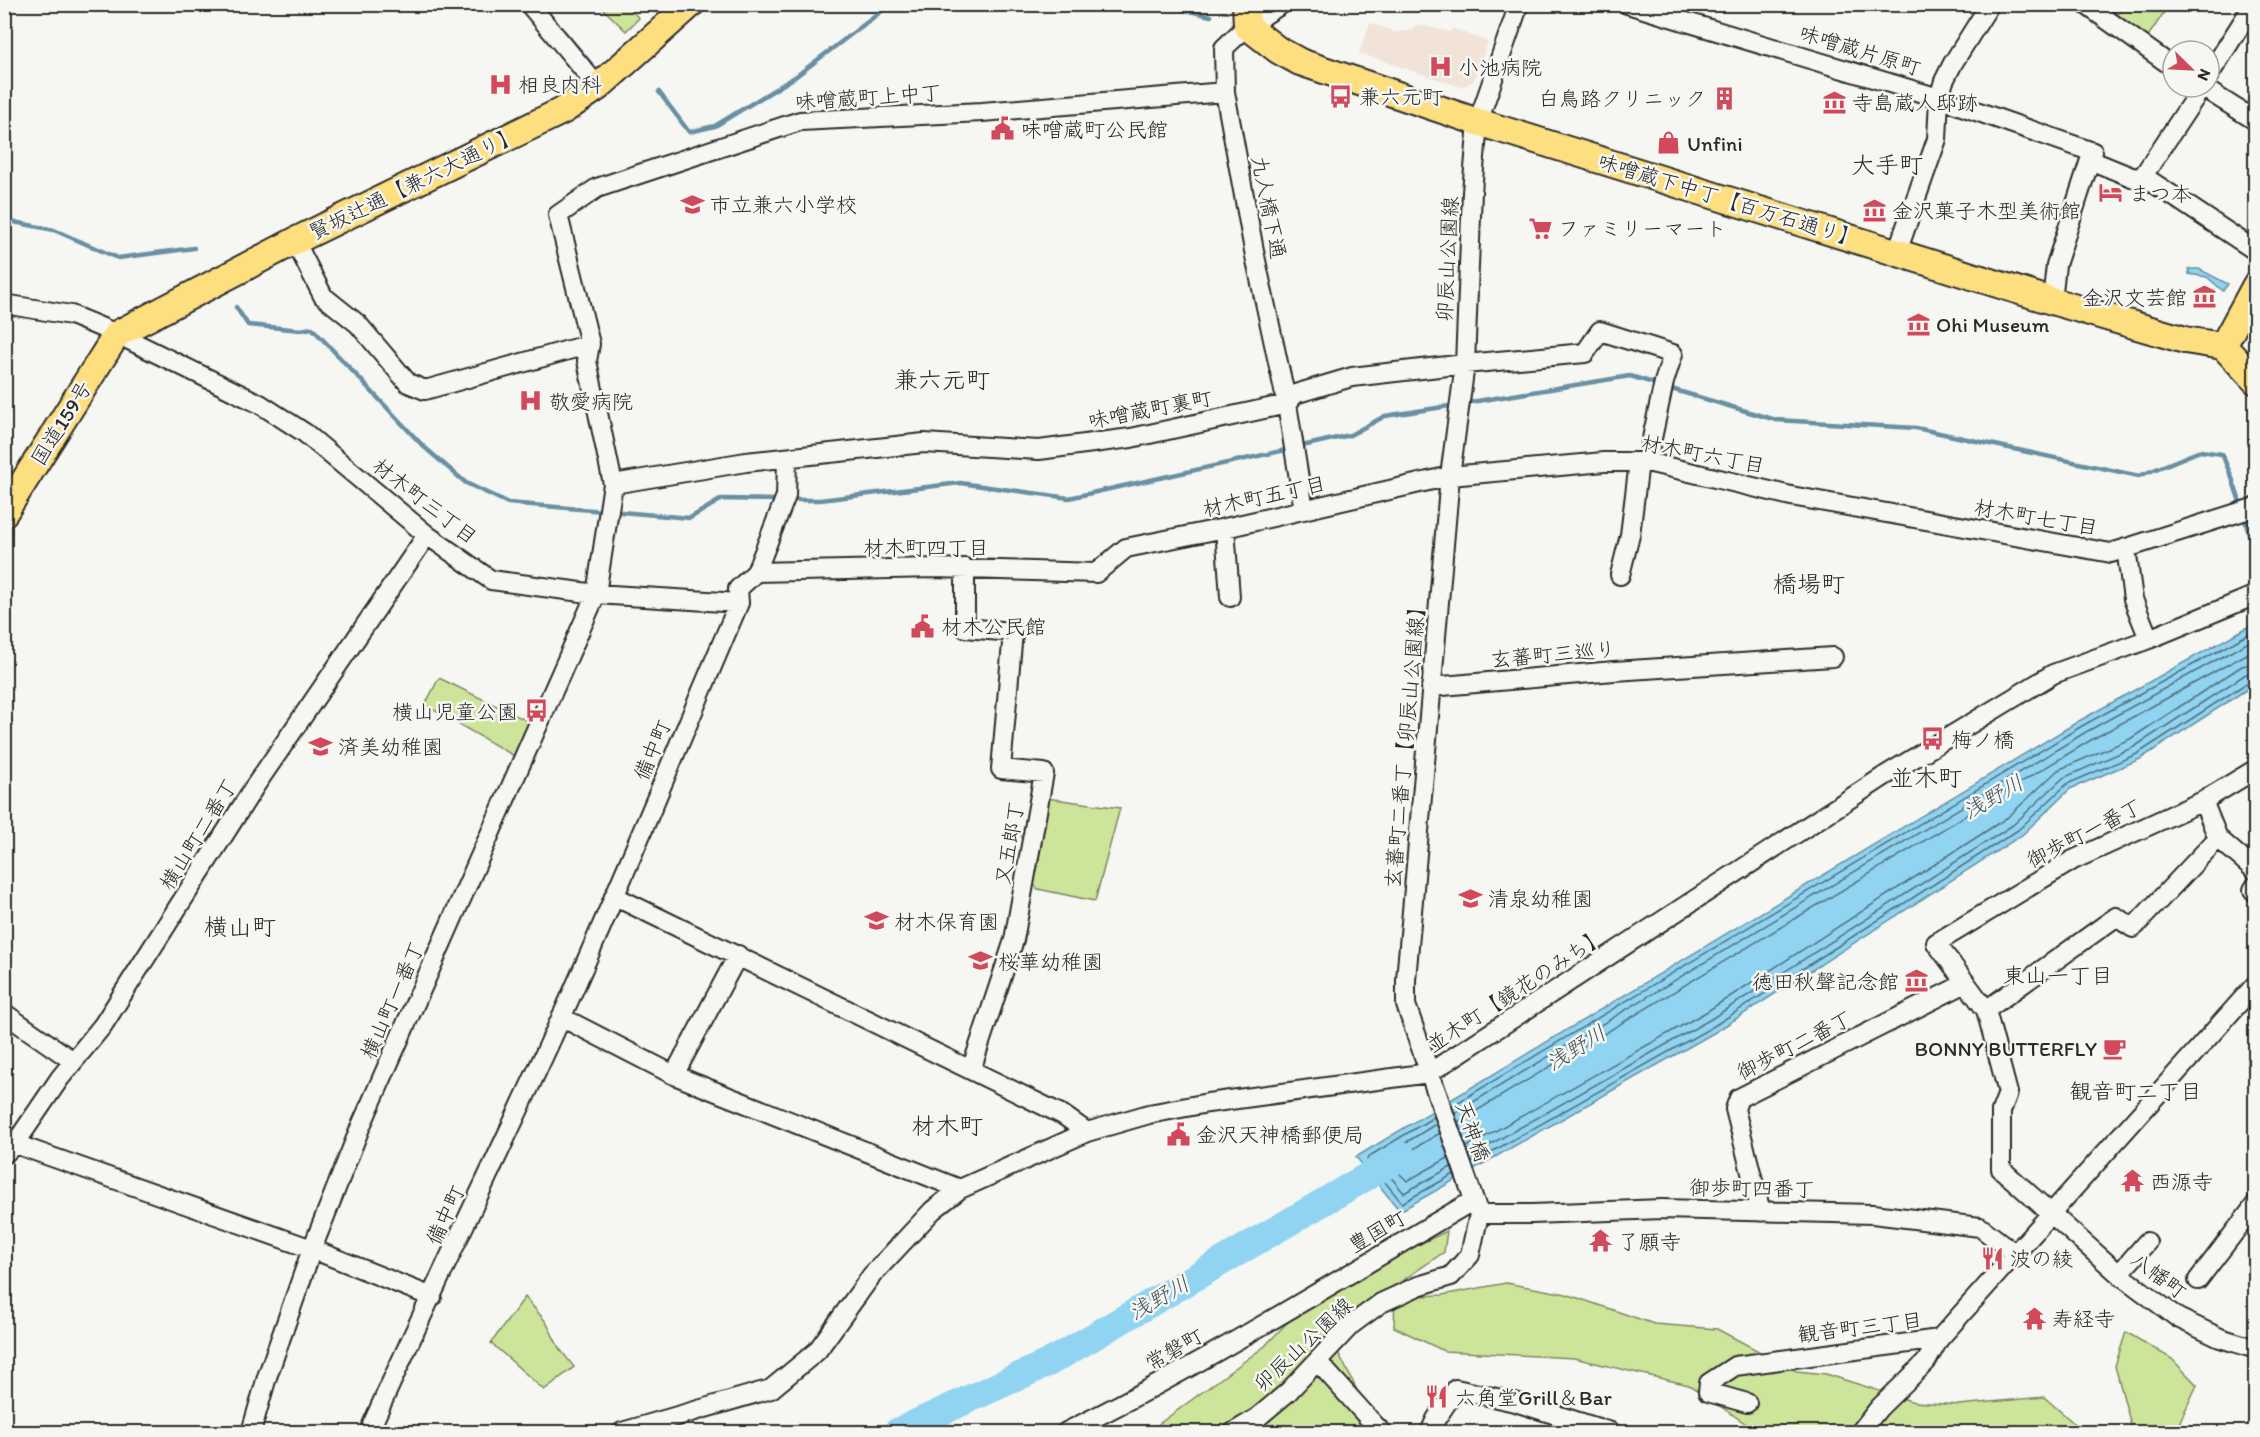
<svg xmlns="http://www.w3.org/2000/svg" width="2260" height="1437" font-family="Itim,'Klee One',sans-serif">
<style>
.built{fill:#f2e3d8}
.green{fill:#cde59a;stroke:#7c8862;stroke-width:1.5}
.water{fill:#90d4f2;stroke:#6890a2;stroke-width:1.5}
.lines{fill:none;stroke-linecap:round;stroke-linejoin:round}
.shore{stroke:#536f7b;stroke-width:1.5}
.stream{stroke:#6890a2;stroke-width:4.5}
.river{stroke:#90d4f2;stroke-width:28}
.minor-casing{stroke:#2b2b2b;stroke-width:22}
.highway-casing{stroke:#2b2b2b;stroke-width:30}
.minor{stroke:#f6f6f2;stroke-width:18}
.highway{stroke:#fedf80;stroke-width:26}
.labels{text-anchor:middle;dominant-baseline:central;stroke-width:5;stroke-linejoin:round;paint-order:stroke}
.street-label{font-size:21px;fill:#2b2b2b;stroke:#f6f6f2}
.poi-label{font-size:21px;fill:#2b2b2b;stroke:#f6f6f2;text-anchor:start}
.water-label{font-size:22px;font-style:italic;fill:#44555d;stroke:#f6f6f2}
.neighbourhood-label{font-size:22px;fill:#2b2b2b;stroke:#f6f6f2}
.quarter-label{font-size:24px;fill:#2b2b2b;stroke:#f6f6f2}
</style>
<rect width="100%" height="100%" fill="#f6f6f2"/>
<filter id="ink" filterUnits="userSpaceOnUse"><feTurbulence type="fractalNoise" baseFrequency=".0167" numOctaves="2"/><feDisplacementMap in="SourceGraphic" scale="12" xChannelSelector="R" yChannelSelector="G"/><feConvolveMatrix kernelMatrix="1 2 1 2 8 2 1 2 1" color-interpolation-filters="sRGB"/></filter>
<g filter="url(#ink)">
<!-- built -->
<path class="built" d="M 1370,23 L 1396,32 L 1414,30 L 1414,26 L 1418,25 L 1451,32 L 1452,28 L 1488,42 L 1474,81 L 1461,87 L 1359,53 Z"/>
<!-- green -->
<path class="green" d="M 599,5 L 625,5 L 639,18 L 626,31 Z
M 2124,5 L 2169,5 L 2147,38 L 2116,17 Z
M 439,678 L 532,723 L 516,757 L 425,705 Z
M 1046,798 L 1120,808 L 1095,901 L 1038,889 L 1031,882 Z
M 1447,1231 L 1444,1252 L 1328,1332 L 1362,1400 L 1390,1425 L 1403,1432 L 1148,1432 L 1265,1346 L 1312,1296 Z
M 1506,1283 L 1566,1294 L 1654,1324 L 1717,1329 L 1796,1371 L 1826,1374 L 1914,1402 L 1959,1405 L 2044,1397 L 2076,1425 L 2091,1432 L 2001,1432 L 2001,1430 L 1962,1432 L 1758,1432 L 1689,1385 L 1574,1358 L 1444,1351 L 1394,1327 L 1395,1297 L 1442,1295 Z
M 525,1297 L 546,1322 L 559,1348 L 574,1367 L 544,1390 L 491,1343 Z
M 2126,1332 L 2172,1359 L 2197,1385 L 2175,1432 L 2125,1432 L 2131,1425 L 2115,1366 Z"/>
<!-- water -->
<path class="water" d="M 2189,269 L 2199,269 L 2228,284 L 2223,291 L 2207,277 L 2189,274 Z
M 2255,623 L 2255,684 L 2140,759 L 2070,789 L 2022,835 L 1717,1031 L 1400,1211 L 1356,1157 L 2079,721 Z"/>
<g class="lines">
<!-- shore -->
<path class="shore" d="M 1452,1106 L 2082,726 L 2256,630
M 1455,1113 L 2086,732 L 2256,638
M 1434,1117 L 1368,1157 L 1367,1160 L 1402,1203 L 1454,1174
M 1458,1122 L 2091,740 L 2256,649
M 1436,1124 L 1379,1159 L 1378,1162 L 1404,1193 L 1451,1167
M 1440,1133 L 1393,1161 L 1391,1165 L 1407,1181 L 1448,1158
M 1467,1147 L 1706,1012 L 2008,817 L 2058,770 L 2130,739 L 2242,666 L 2256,663
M 1470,1156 L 1711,1019 L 2013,825 L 2063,778 L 2134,747 L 2246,674 L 2256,672
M 1472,1163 L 1714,1026 L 2018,830 L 2067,784 L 2137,754 L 2250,681 L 2256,679"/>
<!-- stream -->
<path class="stream" d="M 1158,4 L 1211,16
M 564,32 L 591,64
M 659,92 L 689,132 L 715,126 L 795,77 L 891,4
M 4,220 L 54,230 L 118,258 L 194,248
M 236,307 L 248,325 L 301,330 L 312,328 L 423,446 L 466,483 L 508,503 L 604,511
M 1668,388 L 1776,420 L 1916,428 L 2139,476 L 2200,451 L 2222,454 L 2232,478 L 2241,505
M 1465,403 L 1630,376 L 1660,385
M 1298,447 L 1350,435 L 1385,416 L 1456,405
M 790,500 L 820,500 L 960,483 L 1069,498 L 1290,449
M 621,512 L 690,518 L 722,499 L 778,500
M 2244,517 L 2256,556"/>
<!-- river -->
<path class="river" d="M 897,1432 L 1050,1362 L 1402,1156"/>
<defs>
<path id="minor" d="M 529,4 L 598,87
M 1282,4 L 1247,26 L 1224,48 L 1225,92 L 1255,256 L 1287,404 L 1304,510
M 1627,4 L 1939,98 L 2093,152 L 2090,160 L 2134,178 L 2143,176 L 2256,251
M 2085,4 L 2173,67
M 2209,75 L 2254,4
M 2202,87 L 2256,121
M 2143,176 L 2202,87
M 295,241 L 323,296 L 358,324 L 408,383 L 425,390 L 590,344
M 1897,252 L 1937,139 L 1939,98 L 1944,81 L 1953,63 L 1990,4
M 2052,301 L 2056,265 L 2090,160
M 4,304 L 71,315 L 117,334 L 260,404 L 305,433 L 427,535 L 491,580 L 596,594 L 739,603
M 613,484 L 746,462 L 924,443 L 1039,450 L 1131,438 L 1287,404 L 1295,394 L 1352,377 L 1465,364 L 1585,353 L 1600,331 L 1673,354 L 1664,382 L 1647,462
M 1225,528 L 1230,597
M 2126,548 L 2133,599 L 2149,639
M 965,568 L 965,628 L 1013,632 L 1001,769 L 1044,773 L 1014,940 L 971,1070
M 756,572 L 936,568 L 1096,573 L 1126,548 L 1225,528 L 1450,476 L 1604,462 L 1647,462 L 1791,496 L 2111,553 L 2256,507
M 1620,575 L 1630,535 L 1639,462
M 1431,687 L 1614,671 L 1833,657
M 2256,769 L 2203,801 L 2073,860 L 1936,943 L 1986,1010 L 2008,1093 L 2001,1111 L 2001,1169 L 2119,1274 L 2178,1318 L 2220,1338 L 2256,1349
M 2203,801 L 2218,838 L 2256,871
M 2256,885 L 2253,890 L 2256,893
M 614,896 L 1063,1115 L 1087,1132
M 1986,1010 L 2116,917 L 2133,928 L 2218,838
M 4,1013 L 73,1061
M 561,1017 L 674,1075 L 960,1189
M 674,1075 L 738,955
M 15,1144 L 312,1249 L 432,1297
M 4,1154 L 15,1144 L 60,1078 L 103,1025 L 255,786 L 427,535
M 1761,1212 L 1735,1109 L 1739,1098 L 1966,983
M 1479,1214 L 1532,1214 L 1662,1209 L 1873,1214 L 1980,1227 L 2014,1253
M 2119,1274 L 2147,1242
M 2198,1280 L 2256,1204
M 1318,1362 L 1381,1432
M 1747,1403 L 1708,1392 L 1709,1383 L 1735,1366 L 1939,1339
M 251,1432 L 267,1377 L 312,1249 L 360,1128 L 596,594 L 613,484 L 587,361 L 590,344 L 558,215 L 597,188 L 800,121 L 982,112 L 1225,92
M 372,1432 L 372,1425 C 433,1288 500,1153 562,1016 C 623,880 680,741 739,603 L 738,589 L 756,572 L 786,496 L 787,459
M 622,1432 L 771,1389 L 817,1351 L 872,1275 L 933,1210 L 960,1189 L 1087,1132 L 1149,1114 L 1208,1103 L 1429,1073 L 1886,775 L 2053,674 L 2149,639 L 2256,595
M 1066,1432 C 1206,1363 1339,1279 1474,1200
M 1234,1432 L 1257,1418 L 1288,1392 L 1351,1325 L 1381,1303 L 1418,1286 L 1451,1276 L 1470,1255 L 1479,1214 L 1406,1005 L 1406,980 L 1450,476 L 1465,364 L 1472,192 L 1478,122 L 1519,4
M 1430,1432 L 1436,1419 L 1456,1389 L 1515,1402 L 1611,1432
M 1860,1432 L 1879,1408 L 1926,1362 L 1939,1339 L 2256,984"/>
<path id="highway" d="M 1246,4 L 1247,26 L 1278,50 L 1300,62 L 1478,122 L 2052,301 L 2185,340 L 2223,346
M 2223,346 L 2256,285
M 2223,346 L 2256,381
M 4,513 L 117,334 L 295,241 L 564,110 L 598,87 L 691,4"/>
</defs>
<!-- minor casing -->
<use href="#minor" class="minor-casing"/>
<!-- highway casing -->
<use href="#highway" class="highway-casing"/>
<!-- minor -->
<use href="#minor" class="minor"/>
<!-- highway -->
<use href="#highway" class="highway"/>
</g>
</g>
<!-- icons -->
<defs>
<symbol id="hospital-bare" viewBox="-9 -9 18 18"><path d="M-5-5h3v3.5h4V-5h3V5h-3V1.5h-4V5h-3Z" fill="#d1495b" stroke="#f6f6f2" stroke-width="2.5" paint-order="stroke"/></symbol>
<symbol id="bus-bare" viewBox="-9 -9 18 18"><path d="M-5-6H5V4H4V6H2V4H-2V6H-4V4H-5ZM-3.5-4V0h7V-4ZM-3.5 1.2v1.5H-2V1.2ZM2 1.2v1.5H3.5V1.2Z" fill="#d1495b" stroke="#f6f6f2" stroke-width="2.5" paint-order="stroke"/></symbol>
<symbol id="building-bare" viewBox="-9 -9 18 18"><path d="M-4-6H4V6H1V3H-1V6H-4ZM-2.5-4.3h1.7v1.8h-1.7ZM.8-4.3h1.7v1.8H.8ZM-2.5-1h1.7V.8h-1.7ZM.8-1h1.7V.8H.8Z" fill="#d1495b" stroke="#f6f6f2" stroke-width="2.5" paint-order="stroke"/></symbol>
<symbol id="museum-bare" viewBox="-9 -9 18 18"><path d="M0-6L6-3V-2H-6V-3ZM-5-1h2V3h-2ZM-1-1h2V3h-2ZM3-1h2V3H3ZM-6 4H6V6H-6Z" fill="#d1495b" stroke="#f6f6f2" stroke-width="2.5" paint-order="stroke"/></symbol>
<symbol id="civic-bare" viewBox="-9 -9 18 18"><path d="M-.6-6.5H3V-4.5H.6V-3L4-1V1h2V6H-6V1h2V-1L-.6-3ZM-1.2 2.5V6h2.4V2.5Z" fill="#d1495b" stroke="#f6f6f2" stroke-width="2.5" paint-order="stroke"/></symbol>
<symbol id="shop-bare" viewBox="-9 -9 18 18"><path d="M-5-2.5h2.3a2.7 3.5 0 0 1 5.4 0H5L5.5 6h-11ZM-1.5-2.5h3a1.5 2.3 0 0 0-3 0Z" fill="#d1495b" stroke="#f6f6f2" stroke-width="2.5" paint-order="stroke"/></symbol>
<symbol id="hotel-bare" viewBox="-9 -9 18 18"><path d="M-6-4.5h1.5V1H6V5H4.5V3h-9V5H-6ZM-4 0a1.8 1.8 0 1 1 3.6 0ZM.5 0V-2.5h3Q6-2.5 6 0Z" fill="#d1495b" stroke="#f6f6f2" stroke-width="2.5" paint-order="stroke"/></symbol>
<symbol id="school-bare" viewBox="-9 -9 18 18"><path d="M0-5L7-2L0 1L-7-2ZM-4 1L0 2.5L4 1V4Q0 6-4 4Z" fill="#d1495b" stroke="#f6f6f2" stroke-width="2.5" paint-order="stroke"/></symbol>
<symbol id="supermarket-bare" viewBox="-9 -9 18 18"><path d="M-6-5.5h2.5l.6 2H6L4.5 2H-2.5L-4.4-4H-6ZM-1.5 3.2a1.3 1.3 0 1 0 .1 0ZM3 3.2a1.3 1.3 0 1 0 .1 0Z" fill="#d1495b" stroke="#f6f6f2" stroke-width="2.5" paint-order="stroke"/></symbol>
<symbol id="cafe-bare" viewBox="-9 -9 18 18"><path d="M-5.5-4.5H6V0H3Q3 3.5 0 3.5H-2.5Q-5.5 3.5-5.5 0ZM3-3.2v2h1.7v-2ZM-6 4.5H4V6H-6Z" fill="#d1495b" stroke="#f6f6f2" stroke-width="2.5" paint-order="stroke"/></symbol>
<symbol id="temple-bare" viewBox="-9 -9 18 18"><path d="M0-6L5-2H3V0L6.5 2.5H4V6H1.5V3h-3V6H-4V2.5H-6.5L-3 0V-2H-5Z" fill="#d1495b" stroke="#f6f6f2" stroke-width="2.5" paint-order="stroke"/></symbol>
<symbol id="restaurant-bare" viewBox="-9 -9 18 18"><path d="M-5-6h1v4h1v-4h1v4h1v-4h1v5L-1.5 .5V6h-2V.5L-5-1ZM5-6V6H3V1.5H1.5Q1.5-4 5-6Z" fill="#d1495b" stroke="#f6f6f2" stroke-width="2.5" paint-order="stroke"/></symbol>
</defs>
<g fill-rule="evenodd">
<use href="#hospital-bare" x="1424" y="50" width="33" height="33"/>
<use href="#hospital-bare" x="484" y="68" width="33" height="33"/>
<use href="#bus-bare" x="1324" y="80" width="33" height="33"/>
<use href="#building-bare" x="1708" y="82" width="33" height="33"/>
<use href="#museum-bare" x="1818" y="86" width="33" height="33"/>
<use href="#civic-bare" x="986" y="112" width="33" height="33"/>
<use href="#shop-bare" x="1652" y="126" width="33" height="33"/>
<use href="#hotel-bare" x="2094" y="176" width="33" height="33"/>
<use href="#school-bare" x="676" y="188" width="33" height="33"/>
<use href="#museum-bare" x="1858" y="194" width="33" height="33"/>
<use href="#supermarket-bare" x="1524" y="212" width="33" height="33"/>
<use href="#museum-bare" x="2188" y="280" width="33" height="33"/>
<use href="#museum-bare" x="1902" y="308" width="33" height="33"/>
<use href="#hospital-bare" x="514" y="384" width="33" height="33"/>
<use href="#civic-bare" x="906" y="610" width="33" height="33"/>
<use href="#bus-bare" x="520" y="694" width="33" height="33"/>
<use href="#bus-bare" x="1916" y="722" width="33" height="33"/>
<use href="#school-bare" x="304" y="730" width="33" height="33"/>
<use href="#school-bare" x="1454" y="882" width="33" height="33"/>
<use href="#school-bare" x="860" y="904" width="33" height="33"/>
<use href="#school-bare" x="964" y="944" width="33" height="33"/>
<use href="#museum-bare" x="1900" y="964" width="33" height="33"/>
<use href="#cafe-bare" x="2098" y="1032" width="33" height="33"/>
<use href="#civic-bare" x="1162" y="1118" width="33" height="33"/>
<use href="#temple-bare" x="2116" y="1164" width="33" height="33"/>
<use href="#temple-bare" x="1584" y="1224" width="33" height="33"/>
<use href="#restaurant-bare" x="1976" y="1242" width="33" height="33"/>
<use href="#temple-bare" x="2018" y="1302" width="33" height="33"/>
<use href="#restaurant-bare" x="1420" y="1380" width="33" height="33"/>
</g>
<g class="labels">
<!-- street labels -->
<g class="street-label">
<text transform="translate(1860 50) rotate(17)">味噌蔵片原町</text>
<text transform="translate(868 97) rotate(-4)">味噌蔵町上中丁</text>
<text transform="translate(414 183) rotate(-26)">賢坂辻通【兼六大通り】</text>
<text transform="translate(1729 200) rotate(17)">味噌蔵下中丁【百万石通り】</text>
<text transform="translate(1269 207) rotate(79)">九人橋下通</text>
<text transform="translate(1447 259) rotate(-87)">卯辰山公園線</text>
<text transform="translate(1150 409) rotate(-11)">味噌蔵町裏町</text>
<text transform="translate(61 423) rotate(-58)">国道159号</text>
<text transform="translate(1703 454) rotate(11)">材木町六丁目</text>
<text transform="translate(1264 496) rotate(-12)">材木町五丁目</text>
<text transform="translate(425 501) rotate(38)">材木町三丁目</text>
<text transform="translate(2036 517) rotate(10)">材木町七丁目</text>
<text x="926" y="547">材木町四丁目</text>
<text transform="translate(1553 654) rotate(-5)">玄蕃町三巡り</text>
<text transform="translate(1405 742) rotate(-85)">玄蕃町二番丁【卯辰山公園線】</text>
<text transform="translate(652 750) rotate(-67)">備中町</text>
<text transform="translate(2084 833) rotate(-27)">御歩町一番丁</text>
<text transform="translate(198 834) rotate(-58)">横山町二番丁</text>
<text transform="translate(1009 843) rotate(-80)">又五郎丁</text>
<text transform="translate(1516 990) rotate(-33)">並木町【鏡花のみち】</text>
<text transform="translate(392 1000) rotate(-66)">横山町一番丁</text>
<text transform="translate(1794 1045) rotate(-27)">御歩町二番丁</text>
<text transform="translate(1473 1131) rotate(70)">天神橋</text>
<text transform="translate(1752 1188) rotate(1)">御歩町四番丁</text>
<text transform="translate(445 1215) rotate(-65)">備中町</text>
<text transform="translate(1377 1231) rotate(-30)">豊国町</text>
<text transform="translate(2159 1275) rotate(37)">八幡町</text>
<text transform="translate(1860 1327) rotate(-7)">観音町三丁目</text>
<text transform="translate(1303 1344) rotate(-43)">卯辰山公園線</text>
<text transform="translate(1174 1349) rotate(-30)">常磐町</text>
</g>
<!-- poi labels -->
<g class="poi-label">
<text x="1458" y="67">小池病院</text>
<text x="518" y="84">相良内科</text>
<text x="1359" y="96">兼六元町</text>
<text x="1706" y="98" text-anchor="end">白鳥路クリニック</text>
<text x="1852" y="102">寺島蔵人邸跡</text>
<text x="1021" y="129">味噌蔵町公民館</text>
<text x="1687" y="143">Unfini</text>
<text x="2129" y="193">まつ本</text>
<text x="710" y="204">市立兼六小学校</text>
<text x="1892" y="210">金沢菓子木型美術館</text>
<text x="1558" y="228">ファミリーマート</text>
<text x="2187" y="297" text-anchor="end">金沢文芸館</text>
<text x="1936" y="324">Ohi Museum</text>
<text x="549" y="401">敬愛病院</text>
<text x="941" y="626">材木公民館</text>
<text x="518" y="711" text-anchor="end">横山児童公園</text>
<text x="1951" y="739">梅ノ橋</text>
<text x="338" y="746">済美幼稚園</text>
<text x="1488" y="898">清泉幼稚園</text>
<text x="894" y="921">材木保育園</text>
<text x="998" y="961">桜華幼稚園</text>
<text x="1899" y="981" text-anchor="end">徳田秋聲記念館</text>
<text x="2097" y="1048" text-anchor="end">BONNY BUTTERFLY</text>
<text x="1196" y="1134">金沢天神橋郵便局</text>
<text x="2150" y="1181">西源寺</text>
<text x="1618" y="1241">了願寺</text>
<text x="2010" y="1258">波の綾</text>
<text x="2052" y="1318">寿経寺</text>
<text x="1455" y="1397">六角堂Grill＆Bar</text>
</g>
<!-- water labels -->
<g class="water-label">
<text transform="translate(1993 797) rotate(-30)">浅野川</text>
<text transform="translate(1576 1048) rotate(-32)">浅野川</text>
<text transform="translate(1159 1298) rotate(-30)">浅野川</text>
</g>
<!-- neighbourhood labels -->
<g class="neighbourhood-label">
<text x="2058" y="975">東山一丁目</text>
<text x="2136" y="1091">観音町二丁目</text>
</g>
<!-- quarter labels -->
<g class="quarter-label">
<text x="1887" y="164">大手町</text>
<text x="942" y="379">兼六元町</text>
<text x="1809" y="583">橋場町</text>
<text x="1926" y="777">並木町</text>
<text x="240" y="926">横山町</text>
<text x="947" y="1125">材木町</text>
</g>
</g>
<!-- margin -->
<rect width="2260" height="1437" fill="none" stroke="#f6f6f2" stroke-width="24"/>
<rect x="12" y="12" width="2236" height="1413" fill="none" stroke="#2b2b2b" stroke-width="2" filter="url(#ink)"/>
<!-- north arrow -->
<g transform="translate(2191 69) rotate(114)"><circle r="28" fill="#f6f6f2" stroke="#a5a5a2" stroke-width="1.5"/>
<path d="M0-4.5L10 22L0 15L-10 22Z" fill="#d1495b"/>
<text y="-9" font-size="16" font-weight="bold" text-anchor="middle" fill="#2b2b2b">N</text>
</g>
</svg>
